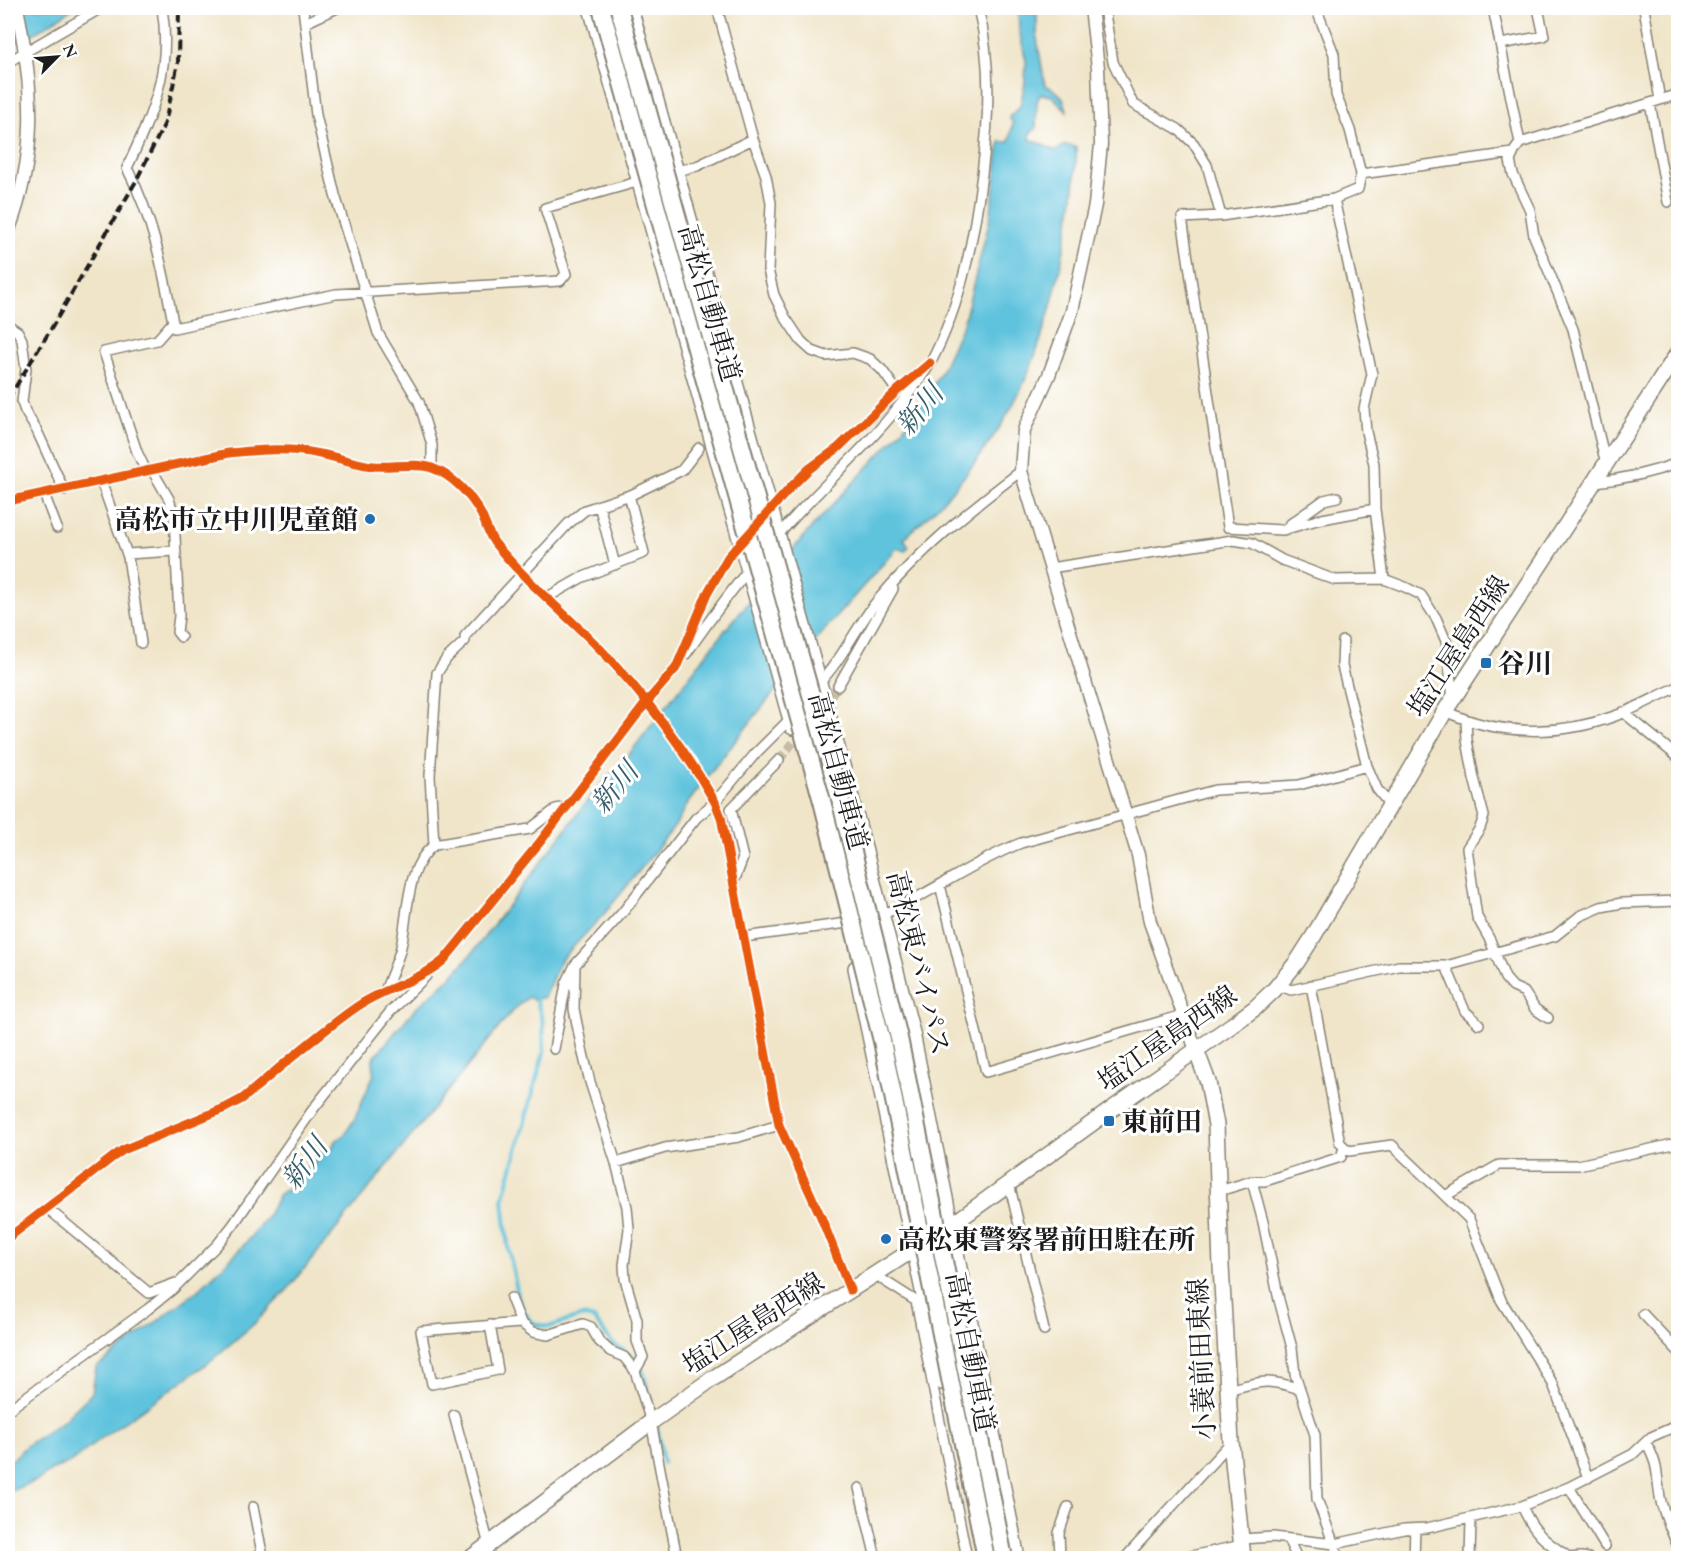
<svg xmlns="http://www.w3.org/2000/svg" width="1686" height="1566" font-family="'EB Garamond','Noto Serif JP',serif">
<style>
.water{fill:#5fc3dd;stroke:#3e707c;stroke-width:1.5}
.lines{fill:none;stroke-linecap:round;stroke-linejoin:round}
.stream{stroke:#5fc3dd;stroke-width:4}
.minor-tunnel{stroke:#c6bda6;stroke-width:9;stroke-dasharray:9 4.5;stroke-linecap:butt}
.minor-casing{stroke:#868072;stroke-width:12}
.tertiary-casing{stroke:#868072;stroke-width:15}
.primary-casing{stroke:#868072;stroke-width:18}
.trunk-casing{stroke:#868072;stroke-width:18}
.minor{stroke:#fff;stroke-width:9}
.tertiary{stroke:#fff;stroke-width:12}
.primary{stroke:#fff;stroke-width:15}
.trunk{stroke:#fff;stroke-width:15}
.rail{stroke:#1c1c1c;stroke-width:4;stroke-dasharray:9 4.5;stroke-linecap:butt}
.motorway-bridge-casing{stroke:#868072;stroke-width:20;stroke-linecap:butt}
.motorway-bridge{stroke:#fff;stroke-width:16}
.cycleway-casing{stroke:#fff;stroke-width:13}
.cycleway{stroke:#e8590c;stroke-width:9}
.poi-dot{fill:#1f6fb2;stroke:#fff;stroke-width:2}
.labels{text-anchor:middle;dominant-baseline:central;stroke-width:6;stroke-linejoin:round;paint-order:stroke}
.street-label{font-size:27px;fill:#1c1c1c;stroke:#fff}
.poi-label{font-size:27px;font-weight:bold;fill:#1c1c1c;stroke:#fff;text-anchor:start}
.water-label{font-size:28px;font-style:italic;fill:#375f69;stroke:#fff}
</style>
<rect width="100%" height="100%" fill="#fff"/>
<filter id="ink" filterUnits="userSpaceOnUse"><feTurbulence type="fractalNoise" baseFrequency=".0167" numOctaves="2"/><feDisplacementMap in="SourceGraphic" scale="12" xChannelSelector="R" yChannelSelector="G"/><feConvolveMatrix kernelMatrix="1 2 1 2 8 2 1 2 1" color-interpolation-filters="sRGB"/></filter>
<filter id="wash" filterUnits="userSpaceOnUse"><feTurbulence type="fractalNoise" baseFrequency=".008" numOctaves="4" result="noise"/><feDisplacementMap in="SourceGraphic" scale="24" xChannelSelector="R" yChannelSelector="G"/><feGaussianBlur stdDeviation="1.35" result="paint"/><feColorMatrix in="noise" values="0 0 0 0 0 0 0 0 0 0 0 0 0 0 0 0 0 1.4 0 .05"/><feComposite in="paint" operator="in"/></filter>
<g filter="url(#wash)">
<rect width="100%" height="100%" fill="#f0e5c9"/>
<!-- water -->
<path class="water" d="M 17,8 L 74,8 L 35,33 L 8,47 L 8,20 Z
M 1018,8 L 1037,8 L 1037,39 L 1045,85 C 1058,91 1064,96 1067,111 L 1052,96 L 1041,94 L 1037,101 L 1036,129 L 1030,133 L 1030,139 L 1056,151 L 1065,145 L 1076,147 C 1077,174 1073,201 1068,228 C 1055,301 1035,379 991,440 C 979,457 966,475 952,491 C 937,508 920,523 904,539 L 909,546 L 905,551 L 897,548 L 828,626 L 763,706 L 707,777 L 688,803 L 675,826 L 649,859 L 604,914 L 561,960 L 544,997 L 533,1000 L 529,997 L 521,1003 L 509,1015 L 288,1289 L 254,1324 L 208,1363 L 103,1437 L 72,1461 L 54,1469 L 38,1480 L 8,1492 L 8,1464 L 27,1445 L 63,1421 L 92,1393 L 96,1368 L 197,1291 L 218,1271 L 245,1244 L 268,1215 L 279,1194 L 293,1186 L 307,1168 L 319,1157 L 320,1151 L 333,1147 L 334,1142 L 345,1134 L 354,1120 L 374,1074 L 373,1059 L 413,1011 L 451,977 L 473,952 L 591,796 L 630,753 L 722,634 L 804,536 L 901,431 L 923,402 L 942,370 L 964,321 L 990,219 L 1000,142 L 1009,142 L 1013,123 L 1009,117 L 1020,106 L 1025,83 L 1026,61 L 1019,29 Z"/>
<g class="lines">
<!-- stream -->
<path class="stream" d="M 535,995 L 543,1023 L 544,1052 L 503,1200 L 508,1247 L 520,1305 L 531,1322 L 548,1327 L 583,1316 L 594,1319 L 612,1343 L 636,1359 L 642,1368 L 651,1402
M 658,1430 L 663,1463"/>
</g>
</g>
<g filter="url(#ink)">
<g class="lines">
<!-- minor-tunnel -->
<path class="minor-tunnel" d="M 769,511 L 790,488
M 779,760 L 838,686"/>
<defs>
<path id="minor" d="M 162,8 C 172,70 153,112 127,168 C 153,218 164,273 174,328 L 336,294 L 560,281 L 566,274 L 545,208 L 644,180
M 303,8 L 316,115 L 335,195 L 378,333 L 419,402 L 432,445 L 432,468
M 717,8 L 753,139 L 766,176 L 771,203 L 768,270 L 774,295 L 785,317 L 801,341 L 812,351 L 826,356 L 853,353 L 870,359 L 882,370 L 897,391
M 1104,8 L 1113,62 L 1133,104 L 1178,129 L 1194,144 L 1207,165 L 1221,216 L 1334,199 L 1358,189 L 1361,174
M 1316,8 L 1334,54 L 1336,95 L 1350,130 L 1361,174 L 1513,153
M 1493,8 L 1520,143
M 1644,8 L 1660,100 L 1678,94
M 305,23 L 337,8
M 1501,44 L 1544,36 L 1538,8
M 8,62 L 101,8
M 1650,103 L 1668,202
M 672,172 L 697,166 L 753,139
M 1334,199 L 1372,374 L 1364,409 L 1366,432 L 1374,464 L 1375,509 L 1384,579 L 1405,587 L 1421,595 L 1436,618 L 1446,641 L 1453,698
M 1221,216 L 1182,218 L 1228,527 L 1283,530 L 1317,520 L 1375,509
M 8,325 L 18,332 L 22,340 L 26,369 L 22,402 L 25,411 L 37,431 L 64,490
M 1606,464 L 1573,329 L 1534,236 L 1530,210 L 1513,174 L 1510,161 L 1515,150 L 1520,143 L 1660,100
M 152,470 L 169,499 L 174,516 L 179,616 L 177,632 L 181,637
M 146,471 L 137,452 L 104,352 L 157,340 L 173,322
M 101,481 L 128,557 L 141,643
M 1595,482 C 1624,479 1651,473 1678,463
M 790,488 L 809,469 L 838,448 L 919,372
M 44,494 L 57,528
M 8,501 L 229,453 C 259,450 290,447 320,454 C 337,457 355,464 373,466 C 392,468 414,462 432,468 C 452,475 471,495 481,514 C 486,524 489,538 497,546 C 528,584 566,614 600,649 C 642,692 685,749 715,802 L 721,817 L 779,1125 L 821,1217 L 850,1290
M 599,505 L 615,565
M 1289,525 L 1324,500 L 1337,497
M 127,554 L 175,551
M 1050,568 L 1233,540 L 1252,543 L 1282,560 L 1335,580 L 1384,579
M 546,598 L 581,578 L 644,553 L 629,495
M 1343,641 L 1342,666 L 1367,766 L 1377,789 L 1389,804
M 686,654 C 718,608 751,563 790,522 C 831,477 877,438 913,388 C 919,380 926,371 931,362 C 961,305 974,238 982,174 C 989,119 992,62 978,8
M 818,684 C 842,660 856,627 877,601 C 919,551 969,510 1021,471
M 838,686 L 893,589
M 1445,711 C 1498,736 1561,736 1615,716 C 1637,708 1657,696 1678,687
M 1623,712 L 1678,757
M 1466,720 L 1467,740 L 1474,778 L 1484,816 L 1480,828 L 1467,848 L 1477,917 L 1490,940 L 1505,978 L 1513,987 L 1524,992 L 1535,1009 L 1548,1018
M 434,845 L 430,776 L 437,673 L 447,658 L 465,641 L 465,636 L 568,524 L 585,510 L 633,494 L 682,470 L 699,448
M 733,884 L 743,858 L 731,809 L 779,760
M 940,885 L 986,1072 L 1183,1015
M 877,916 C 892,912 906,903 920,896 C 953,878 985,857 1021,843 L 1215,790 L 1299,785 L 1367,766
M 744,937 L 855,922
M 575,965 L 574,1009 L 582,1049 L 590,1082 L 616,1163 L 627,1207 L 629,1229 L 624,1265 L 625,1279 L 637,1320 L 637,1341 L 643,1357 L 635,1371
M 1446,966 L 1465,1011 L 1479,1024
M 1278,985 L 1291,990 L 1399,966 L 1446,966 L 1555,936 L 1580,916 L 1601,907 L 1622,903 L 1678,901
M 1311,985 L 1340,1143 L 1349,1151 L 1392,1145 L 1469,1219 L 1501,1300 L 1553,1384 L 1588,1478
M 385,991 C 390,978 396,964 400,951 C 409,918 404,868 434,845 L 530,829 L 556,809 L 567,807
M 554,1049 L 566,984 L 575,965 L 623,912 L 696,818 L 715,802 L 755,754 L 791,718
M 616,1163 L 665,1148 L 739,1137 L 779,1125
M 1252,1181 L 1265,1181 L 1341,1157 L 1344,1148
M 1009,1183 L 1044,1330
M 1219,1191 L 1252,1181 L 1263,1222 L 1279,1300 L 1292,1348 L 1295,1374 L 1315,1435 L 1317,1499 L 1339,1558
M 1445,1196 L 1499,1165 L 1578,1165 L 1678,1143
M 47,1208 L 149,1293 L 176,1283
M 8,1238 L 113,1157 L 123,1150 L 225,1108 L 242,1099 C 280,1068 317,1034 358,1006 C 386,987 418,982 444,960 L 540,842 L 646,703 L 676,668 L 707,594 L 728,557
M 1678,1274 L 1678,1273
M 875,1275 L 916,1301 L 967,1558
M 511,1298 L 521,1323 L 533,1332 L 548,1335 L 583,1324 L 591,1327 L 599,1341 L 610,1351 L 624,1357 L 635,1371 L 651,1422 L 677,1558
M 1643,1314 L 1678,1351
M 490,1325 L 498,1370 L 432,1384 L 421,1331 L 521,1323
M 1228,1390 C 1261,1381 1267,1378 1300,1389
M 8,1410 L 148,1309 L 173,1289 L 217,1245 L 233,1225 L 314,1108 L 390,1012 L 426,976
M 454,1415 L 489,1545
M 1646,1443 C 1659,1466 1656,1472 1660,1497 C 1663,1514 1672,1531 1678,1547
M 1569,1487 L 1605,1546
M 859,1488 L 876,1558
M 1522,1506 C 1534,1534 1546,1542 1570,1558
M 253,1507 L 263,1558
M 1241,1539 L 1273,1537 L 1335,1544 L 1404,1529 L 1427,1528 L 1522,1506 L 1569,1487 L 1633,1454 L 1651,1437 L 1678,1425
M 1288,1539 L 1297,1558
M 1060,1558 L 1059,1533 L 1068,1507
M 1125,1558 L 1231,1442
M 1182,1558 L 1242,1545
M 1414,1558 L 1415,1529
M 1470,1558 L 1471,1519
M 1569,1558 L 1581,1557 L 1588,1558"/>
<path id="tertiary" d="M 1091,8 L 1098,68 L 1101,144 L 1095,205 L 1072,311 L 1049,375 L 1024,430 L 1021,471 L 1138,855 L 1150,922 L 1196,1050
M 8,232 C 38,153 34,90 17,8"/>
<path id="primary" d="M 1196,1050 L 1208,1082 L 1216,1125 L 1221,1266 L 1231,1442 L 1243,1558
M 471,1558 L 651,1422 L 712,1379 L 950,1226 L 1105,1114 L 1232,1025 L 1255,1008 L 1274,990 L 1297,962 L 1313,937 L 1445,711 L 1678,353"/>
<path id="trunk" d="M 591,8 L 793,727
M 630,8 L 850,794 L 912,1033 L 1017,1558
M 856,968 L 942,1382"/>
</defs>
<!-- minor casing -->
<use href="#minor" class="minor-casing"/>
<!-- tertiary casing -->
<use href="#tertiary" class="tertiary-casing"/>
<!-- primary casing -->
<use href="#primary" class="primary-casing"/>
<!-- trunk casing -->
<use href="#trunk" class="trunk-casing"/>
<!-- minor -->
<use href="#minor" class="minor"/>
<!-- tertiary -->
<use href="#tertiary" class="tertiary"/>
<!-- primary -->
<use href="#primary" class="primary"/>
<!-- trunk -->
<use href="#trunk" class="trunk"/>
<!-- rail -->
<path class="rail" d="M 8,399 L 51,329 L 135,183 L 165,123 L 178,63 L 179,8"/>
<defs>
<path id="motorway-bridge" d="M 601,8 L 822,801 L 882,1041 L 986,1558
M 619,8 L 839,795 L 899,1038 L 1004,1558"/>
</defs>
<!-- motorway-bridge casing -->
<use href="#motorway-bridge" class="motorway-bridge-casing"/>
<!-- motorway-bridge -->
<use href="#motorway-bridge" class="motorway-bridge"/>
<defs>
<path id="cycleway" d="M 8,501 L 229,453 C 259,450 290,447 320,454 C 337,457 355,464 373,466 C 392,468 414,462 432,468 C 452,475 471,495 481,514 C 486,524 489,538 497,546 C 528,584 566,614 600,649 C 642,692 685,749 715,802 L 721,817 L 779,1125 L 821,1217 L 850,1290
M 8,1238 L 113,1157 L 123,1150 L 225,1108 L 242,1099 C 280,1068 317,1034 358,1006 C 386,987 418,982 444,960 L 540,842 L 646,703 L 676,668 L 707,594 L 728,557 L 790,488 L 809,469 L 838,448 L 897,391 L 930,363"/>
</defs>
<!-- cycleway casing -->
<use href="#cycleway" class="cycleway-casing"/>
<!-- cycleway -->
<use href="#cycleway" class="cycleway"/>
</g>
</g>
<!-- markers -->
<g class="poi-dot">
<circle cx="370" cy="519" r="6"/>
<rect x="1480" y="657" width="12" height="12" rx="3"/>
<rect x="1103" y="1115" width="12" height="12" rx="3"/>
<circle cx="886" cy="1239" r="6"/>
</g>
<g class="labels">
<!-- street labels -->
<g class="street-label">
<text transform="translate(710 303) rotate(74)">高松自動車道</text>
<text transform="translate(1458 646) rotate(-57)">塩江屋島西線</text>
<text transform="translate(839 771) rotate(75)">高松自動車道</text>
<text transform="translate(919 963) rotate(76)">高松東バイパス</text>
<text transform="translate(1167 1038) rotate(-35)">塩江屋島西線</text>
<text transform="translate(753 1323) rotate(-33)">塩江屋島西線</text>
<text transform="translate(971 1352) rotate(79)">高松自動車道</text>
<text transform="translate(1201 1359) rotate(-93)">小蓑前田東線</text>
</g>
<!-- poi labels -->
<g class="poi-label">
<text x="358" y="519" text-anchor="end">高松市立中川児童館</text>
<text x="1498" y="663">谷川</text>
<text x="1121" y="1121">東前田</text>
<text x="898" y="1239">高松東警察署前田駐在所</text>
</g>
<!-- water labels -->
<g class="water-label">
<text transform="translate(919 409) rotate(-50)">新川</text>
<text transform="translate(614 787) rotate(-50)">新川</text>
<text transform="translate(304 1163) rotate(-53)">新川</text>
</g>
</g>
<!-- margin -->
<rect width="1686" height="1566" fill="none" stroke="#fff" stroke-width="30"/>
<!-- north arrow -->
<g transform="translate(57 57) rotate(65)" stroke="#ffffff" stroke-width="4.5" paint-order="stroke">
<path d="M0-4.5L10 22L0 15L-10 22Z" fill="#1c1c1c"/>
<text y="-9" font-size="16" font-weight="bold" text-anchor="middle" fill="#1c1c1c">N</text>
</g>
</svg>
